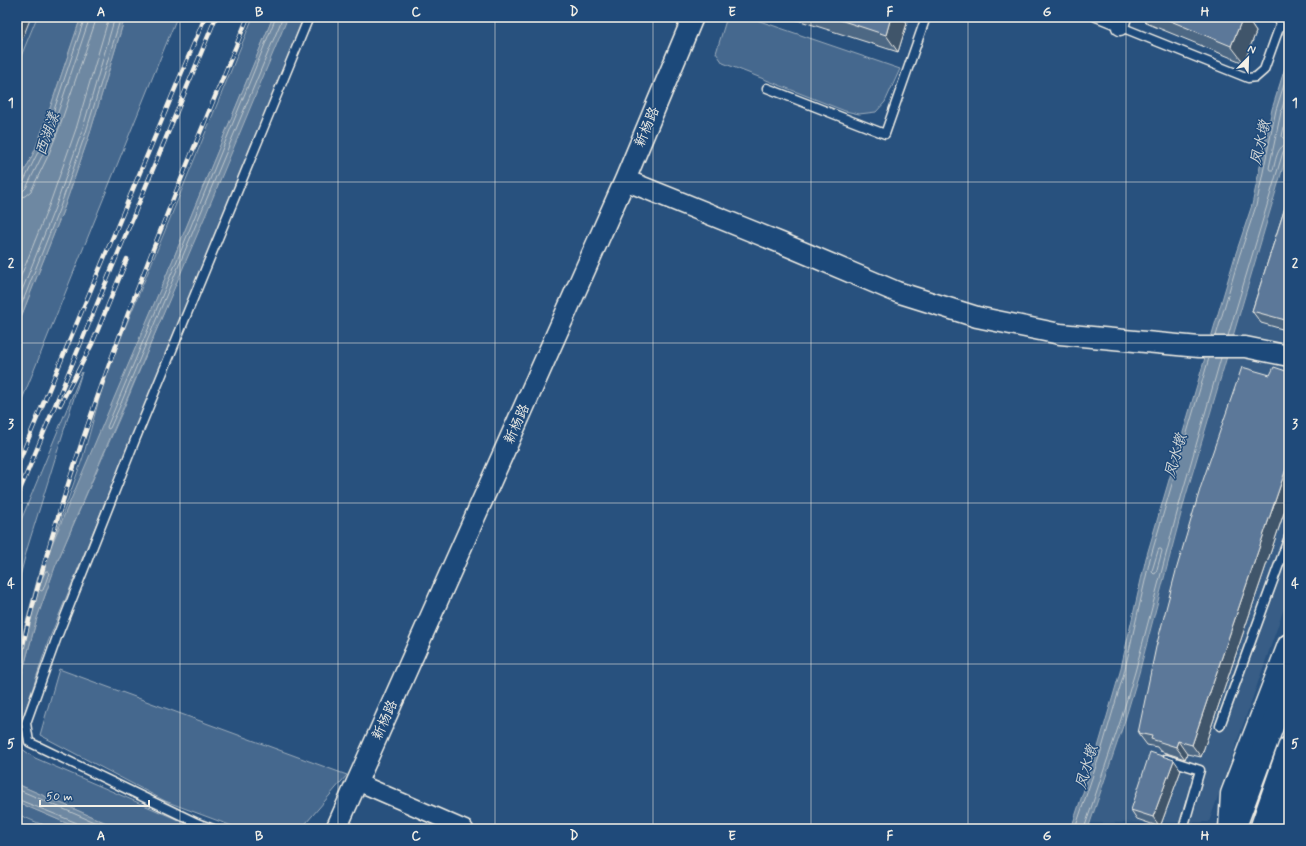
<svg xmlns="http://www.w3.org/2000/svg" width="1306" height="846" font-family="Mynerve,'LXGW WenKai TC',sans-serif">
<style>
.built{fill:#375d86}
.green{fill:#45688e;stroke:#9cacbb}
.water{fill:#6e88a2;stroke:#a4b2be}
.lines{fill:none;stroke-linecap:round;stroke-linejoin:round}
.shore{stroke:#bec7cc;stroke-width:1}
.service-casing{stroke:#f4f1e8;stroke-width:11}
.minor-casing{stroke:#f4f1e8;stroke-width:19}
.tertiary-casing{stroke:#f4f1e8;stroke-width:23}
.primary-casing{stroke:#f4f1e8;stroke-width:25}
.trunk-casing{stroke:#f4f1e8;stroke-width:25}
.service{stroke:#1f4a7a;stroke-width:8}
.minor{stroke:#1f4a7a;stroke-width:16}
.tertiary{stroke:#1f4a7a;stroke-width:20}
.primary{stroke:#1f4a7a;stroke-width:22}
.trunk{stroke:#1f4a7a;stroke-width:22}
.rail-casing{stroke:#f4f1e8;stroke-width:4.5}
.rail{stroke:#1f4a7a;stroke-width:3;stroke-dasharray:9;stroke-linecap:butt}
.wall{fill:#4e6784;stroke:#f4f1e8}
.shaded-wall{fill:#40546b;stroke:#f4f1e8}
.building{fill:#5b7899;stroke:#f4f1e8}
.grid{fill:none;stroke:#f4f1e8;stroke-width:1;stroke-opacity:0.55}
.labels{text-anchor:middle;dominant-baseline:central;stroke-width:3;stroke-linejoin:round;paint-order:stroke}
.street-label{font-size:14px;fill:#f4f1e8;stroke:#1f4a7a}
.water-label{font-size:15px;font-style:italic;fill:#d9dcda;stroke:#1f4a7a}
.neatline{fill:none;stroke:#f4f1e8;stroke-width:1.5}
.grid-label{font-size:13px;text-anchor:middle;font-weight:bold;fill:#f4f1e8}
</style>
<rect width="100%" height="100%" fill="#28517e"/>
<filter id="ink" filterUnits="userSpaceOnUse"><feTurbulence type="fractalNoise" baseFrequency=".025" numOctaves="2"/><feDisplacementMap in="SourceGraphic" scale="8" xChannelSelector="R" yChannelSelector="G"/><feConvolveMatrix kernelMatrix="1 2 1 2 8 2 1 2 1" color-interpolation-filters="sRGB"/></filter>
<g filter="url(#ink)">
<!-- built -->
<path class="built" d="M 17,17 L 37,17 L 17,66 Z
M 1289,147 L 1289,594 L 1209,822 L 1090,823 L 1125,720 L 1139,673 L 1186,495 Z
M 17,814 L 49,829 L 17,829 Z"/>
<!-- green -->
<path class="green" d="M 37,17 L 81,17 L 44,126 L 35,150 L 17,187 L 17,66 Z
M 125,17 L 177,17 L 17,412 L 17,327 L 64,208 L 90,133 Z
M 253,17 L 273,17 L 174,257 L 48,556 L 83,457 L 106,374 Z
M 287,17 L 304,17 L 48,642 L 18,733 L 22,749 L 35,758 L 199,829 L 120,829 L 17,784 L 17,693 L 37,618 L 55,567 L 123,410 Z
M 727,17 L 748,17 L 900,69 L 885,102 L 876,112 L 859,114 L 845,111 L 723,63 L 716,53 Z
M 82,372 L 27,549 L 17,588 L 17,530 Z
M 59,669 L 347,775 L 301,829 L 240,829 L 165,801 L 40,735 Z
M 17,802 L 80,829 L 52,829 L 17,814 Z"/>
<!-- water -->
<path class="water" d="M 81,17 L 125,17 L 90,133 L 64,208 L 17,327 L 17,187 L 35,150 L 44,126 Z
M 273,17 L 288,17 L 206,214 L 55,567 L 37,618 L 17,692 L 17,656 L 38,577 L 174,257 Z
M 1289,55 L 1289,147 L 1186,495 L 1139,673 L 1125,720 L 1088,829 L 1071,829 L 1098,747 L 1120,672 L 1146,558 L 1235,256 L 1252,205 L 1272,109 Z
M 17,784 L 120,829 L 80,829 L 17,802 Z"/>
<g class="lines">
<!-- shore -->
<path class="shore" d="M 276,17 L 178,258 L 107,427 L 108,429 L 110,428 L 119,408 L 283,17
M 1289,85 L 1281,112 L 1269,168 L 1270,170 L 1273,170 C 1276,160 1277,144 1289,144
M 1289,105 L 1282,136 L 1283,138 L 1289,138
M 17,187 L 20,187 L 22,185 L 38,152 L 48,128 L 85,17
M 17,192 L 23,191 L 26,188 L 43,154 L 52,130 L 90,17
M 17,198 L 25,196 L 31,191 L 48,156 L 58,131 L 95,23 L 96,17
M 17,286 L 50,203 L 76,129 L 109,17
M 17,303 L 56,205 L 82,131 L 115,17
M 17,316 L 60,207 L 86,132 L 121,17
M 1216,336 L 1239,257 L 1256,206 L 1276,110 L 1289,69
M 1228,336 L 1283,152 L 1285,149 L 1289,149
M 1159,549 L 1161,549 L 1162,551 L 1156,573 L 1154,574 L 1152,572 Z
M 46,571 L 48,571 L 49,573 L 43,590 L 41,591 L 39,589 L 42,579 Z
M 17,789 L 110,829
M 17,799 L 77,823 L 79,826 L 80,829
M 1075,829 L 1102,748 L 1124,673 L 1150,559 L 1209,358
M 1084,829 L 1121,719 L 1135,672 L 1182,494 L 1221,358"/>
<defs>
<path id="service" d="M 1096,17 L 1248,78 L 1256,77 L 1264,70 L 1283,17
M 1272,17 L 1282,21
M 767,88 L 885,134 L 926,17
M 1220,726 L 1289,537
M 1166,759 L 1200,770 L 1183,829
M 213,829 L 197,823 L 29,742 L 26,723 L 57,637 L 135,440 L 309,17"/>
<path id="minor" d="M 1120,27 L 1123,17
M 357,782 L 465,829"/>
<path id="tertiary" d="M 625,180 L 781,243 L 897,292 L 977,317 L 1060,334 L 1199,347 L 1245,347 L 1289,356
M 336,829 L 625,180 L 693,17"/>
<path id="primary" d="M 1230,829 L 1232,794 L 1289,645
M 1275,829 L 1289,787"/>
<path id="trunk" d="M 1234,829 L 1289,681
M 1261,829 L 1289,748"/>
</defs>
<!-- service casing -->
<use href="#service" class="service-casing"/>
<!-- minor casing -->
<use href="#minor" class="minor-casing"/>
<!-- tertiary casing -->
<use href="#tertiary" class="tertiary-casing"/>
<!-- primary casing -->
<use href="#primary" class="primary-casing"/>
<!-- trunk casing -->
<use href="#trunk" class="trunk-casing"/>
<!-- service -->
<use href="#service" class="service"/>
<!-- minor -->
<use href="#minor" class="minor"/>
<!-- tertiary -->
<use href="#tertiary" class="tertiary"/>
<!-- primary -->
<use href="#primary" class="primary"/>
<!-- trunk -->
<use href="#trunk" class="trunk"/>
<defs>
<path id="rail" d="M 60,405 L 92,344 L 127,259
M 17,466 L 205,17
M 17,497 L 216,17
M 17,670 C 68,444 160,230 248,17"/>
</defs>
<!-- rail casing -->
<use href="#rail" class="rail-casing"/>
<!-- rail -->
<use href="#rail" class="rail"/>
</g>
<!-- wall -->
<path class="wall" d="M 788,17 L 903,17 L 907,23 L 898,52 Z
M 1141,17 L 1246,17 L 1256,32 L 1244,63 L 1146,23 Z
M 1289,195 L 1289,331 L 1261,323 L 1252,311 Z
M 1289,372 L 1289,498 L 1201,757 L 1187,754 L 1185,759 L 1160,751 L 1157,747 L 1147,745 L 1138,733 L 1270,375 Z
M 1181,770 L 1160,827 L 1137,819 L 1131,810 Z"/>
<!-- shaded-wall -->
<path class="shaded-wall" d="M 18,17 L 31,17 L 17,52 L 17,19 Z
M 891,17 L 903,17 L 907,23 L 898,52 L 886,35 Z
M 1243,17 L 1246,17 L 1256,32 L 1244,63 L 1231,46 Z
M 1289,460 L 1289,498 L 1201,757 L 1192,745 Z
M 1178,741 L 1187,754 L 1185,759 L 1176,747 Z
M 1174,760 L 1181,770 L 1160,827 L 1153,817 Z"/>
<!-- building -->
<path class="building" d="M 831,17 L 891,17 L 886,35 Z
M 1161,17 L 1243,17 L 1231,46 Z
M 1289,195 L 1289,321 L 1252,311 Z
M 1242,367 L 1270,375 L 1274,367 L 1289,372 L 1289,460 L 1192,745 L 1178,741 L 1176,747 L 1151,739 L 1152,736 L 1138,733 L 1156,647 L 1177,567 L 1201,486 Z
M 1150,752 L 1174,760 L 1153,817 L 1131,810 Z
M 41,824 L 51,829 L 39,829 Z"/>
</g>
<!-- grid -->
<path class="grid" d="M 180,17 L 180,829M 338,17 L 338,829M 495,17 L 495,829M 653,17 L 653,829M 811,17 L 811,829M 968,17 L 968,829M 1126,17 L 1126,829M 17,182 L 1289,182M 17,343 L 1289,343M 17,503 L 1289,503M 17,664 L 1289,664"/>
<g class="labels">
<!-- street labels -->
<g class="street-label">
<text transform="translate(647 127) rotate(-67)">新杨路</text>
<text transform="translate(517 424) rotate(-66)">新杨路</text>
<text transform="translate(385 720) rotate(-66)">新杨路</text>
</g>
<!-- water labels -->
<g class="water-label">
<text transform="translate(48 134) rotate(-71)">西湖漾</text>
<text transform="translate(1261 143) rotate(-77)">凤水墩</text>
<text transform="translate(1176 456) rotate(-74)">凤水墩</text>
<text transform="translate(1087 767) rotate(-74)">凤水墩</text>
</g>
</g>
<!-- margin -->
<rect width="1306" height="846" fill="none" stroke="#1f4a7a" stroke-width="44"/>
<!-- north arrow -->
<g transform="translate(1248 58) rotate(23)" stroke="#1f4a7a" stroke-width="3" paint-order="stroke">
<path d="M0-3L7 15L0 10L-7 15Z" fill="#f4f1e8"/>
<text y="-6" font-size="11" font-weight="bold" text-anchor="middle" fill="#f4f1e8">N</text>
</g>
<!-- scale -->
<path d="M40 800v6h109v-6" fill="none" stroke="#f4f1e8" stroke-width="2"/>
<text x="46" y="800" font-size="12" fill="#f4f1e8" stroke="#1f4a7a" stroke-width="3" paint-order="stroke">50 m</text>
<rect x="22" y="22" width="1262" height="802" class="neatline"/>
<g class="grid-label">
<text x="101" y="16">A</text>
<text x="259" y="16">B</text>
<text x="416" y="16">C</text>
<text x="574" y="16">D</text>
<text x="732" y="16">E</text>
<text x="890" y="16">F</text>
<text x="1047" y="16">G</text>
<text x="1205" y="16">H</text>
<text x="11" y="107">1</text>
<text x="1295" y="107">1</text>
<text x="11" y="267">2</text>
<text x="1295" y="267">2</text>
<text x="11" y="428">3</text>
<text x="1295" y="428">3</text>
<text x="11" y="588">4</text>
<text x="1295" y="588">4</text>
<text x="11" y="748">5</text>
<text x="1295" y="748">5</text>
<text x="101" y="840">A</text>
<text x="259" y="840">B</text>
<text x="416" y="840">C</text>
<text x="574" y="840">D</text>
<text x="732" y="840">E</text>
<text x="890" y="840">F</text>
<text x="1047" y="840">G</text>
<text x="1205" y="840">H</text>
</g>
</svg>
